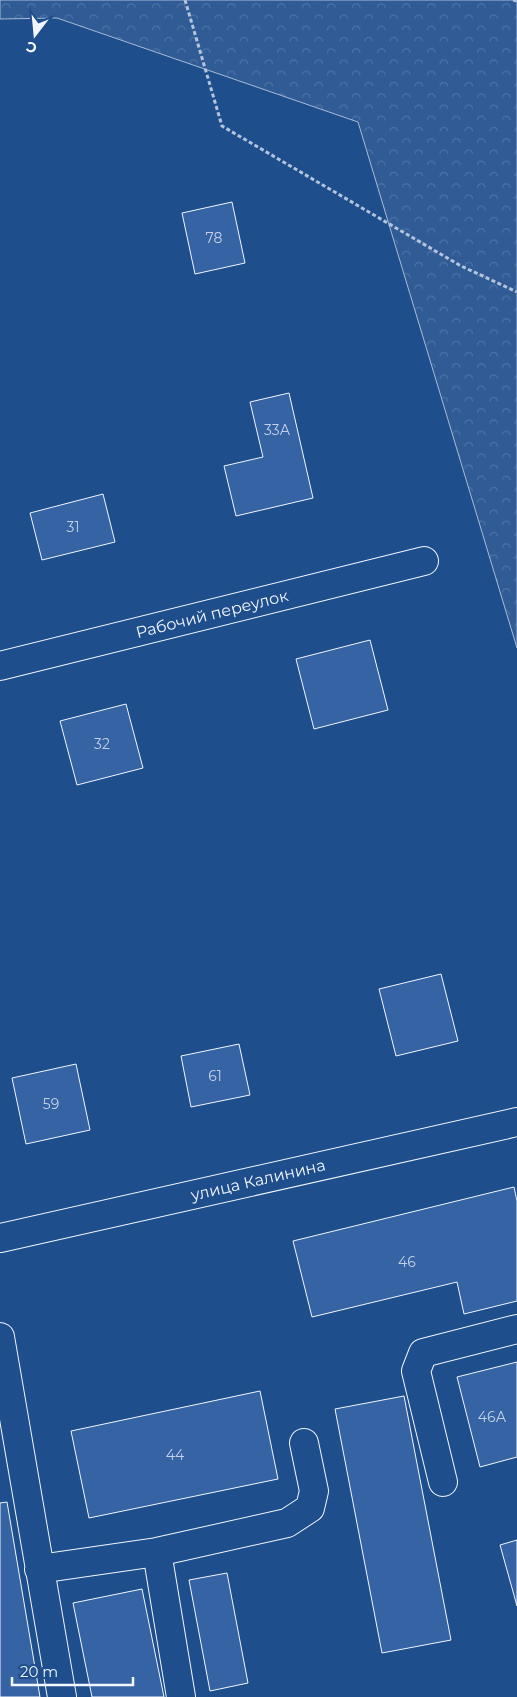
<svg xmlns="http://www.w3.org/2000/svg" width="517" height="1697" font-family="Montserrat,sans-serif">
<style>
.forest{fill:url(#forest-crowns);stroke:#a8bbd7}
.building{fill:#3563a3;stroke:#f2f6ff}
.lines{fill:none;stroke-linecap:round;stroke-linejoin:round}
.minor-casing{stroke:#f2f6ff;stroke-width:30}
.path{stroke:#b3c4dc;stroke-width:3;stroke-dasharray:4 2.5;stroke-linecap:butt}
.minor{stroke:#1f4e8c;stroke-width:28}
.labels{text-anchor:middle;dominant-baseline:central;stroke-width:4;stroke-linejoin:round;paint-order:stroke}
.number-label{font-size:14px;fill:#c3d1e8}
.street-label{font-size:16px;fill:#f2f6ff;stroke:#1f4e8c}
</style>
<defs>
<pattern id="forest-crowns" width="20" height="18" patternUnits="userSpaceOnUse" patternTransform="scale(1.25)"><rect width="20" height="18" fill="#305b95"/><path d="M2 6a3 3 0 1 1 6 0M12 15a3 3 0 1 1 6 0" fill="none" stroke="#4e73a5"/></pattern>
</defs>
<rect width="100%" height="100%" fill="#1f4e8c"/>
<!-- forest -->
<path class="forest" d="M 0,0 L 517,0 L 517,648 L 358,122 L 57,18 L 0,19 Z"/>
<!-- building -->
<path class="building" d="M 232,202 L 245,263 L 195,274 L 182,213 Z
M 289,393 L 313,498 L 236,516 L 224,466 L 263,457 L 250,402 Z
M 103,494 L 115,542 L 42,560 L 30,513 Z
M 370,640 L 388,710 L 314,729 L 296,659 Z
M 126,704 L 143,768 L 77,785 L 60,721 Z
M 441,974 L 458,1041 L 396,1056 L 379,989 Z
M 239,1044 L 250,1095 L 191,1107 L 181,1056 Z
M 76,1064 L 90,1130 L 26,1144 L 12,1078 Z
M 514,1187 L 517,1201 L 517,1301 L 464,1314 L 457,1282 L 312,1317 L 293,1241 Z
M 517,1362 L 517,1457 L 480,1467 L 457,1377 Z
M 260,1391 L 278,1479 L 89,1518 L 71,1431 Z
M 404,1396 L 451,1640 L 382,1653 L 335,1409 Z
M 7,1502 L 40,1697 L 0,1697 L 0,1503 Z
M 517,1540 L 517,1606 L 500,1545 Z
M 227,1573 L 248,1683 L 210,1691 L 189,1580 Z
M 142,1589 L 164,1697 L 92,1697 L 73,1603 Z"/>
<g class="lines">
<defs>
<path id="minor" d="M 0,666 L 424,561
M 0,1238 L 517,1122
M 0,1337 L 62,1697
M 443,1482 L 416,1371 L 423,1353 L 517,1329
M 157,1552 L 181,1697
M 39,1569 L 157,1552 L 287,1523 L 310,1508 L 314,1491 L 304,1443"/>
</defs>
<!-- minor casing -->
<use href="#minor" class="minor-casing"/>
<!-- path -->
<path class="path" d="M 185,0 L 222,126 L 461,266 L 517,292
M 513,0 L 517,1"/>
<!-- minor -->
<use href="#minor" class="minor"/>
</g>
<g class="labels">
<!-- number labels -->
<g class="number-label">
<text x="214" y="238">78</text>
<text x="277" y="430">33А</text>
<text x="73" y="527">31</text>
<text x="102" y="744">32</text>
<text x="215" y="1076">61</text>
<text x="51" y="1104">59</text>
<text x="407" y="1262">46</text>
<text x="492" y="1417">46А</text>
<text x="175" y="1455">44</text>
</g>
<!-- street labels -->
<g class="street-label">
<text transform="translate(212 614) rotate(-14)">Рабочий переулок</text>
<text transform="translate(258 1180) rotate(-13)">улица Калинина</text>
</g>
</g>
<!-- north arrow -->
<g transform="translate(35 35) rotate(196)" stroke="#1f4e8c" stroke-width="4" paint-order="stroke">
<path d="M0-4L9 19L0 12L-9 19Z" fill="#f2f6ff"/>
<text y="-8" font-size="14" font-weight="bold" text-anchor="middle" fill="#f2f6ff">С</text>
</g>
<!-- scale -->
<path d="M12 1677v8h121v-8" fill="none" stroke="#f2f6ff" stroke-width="2.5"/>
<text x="20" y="1677" font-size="15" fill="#f2f6ff" stroke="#1f4e8c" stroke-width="4" paint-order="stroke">20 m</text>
</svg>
